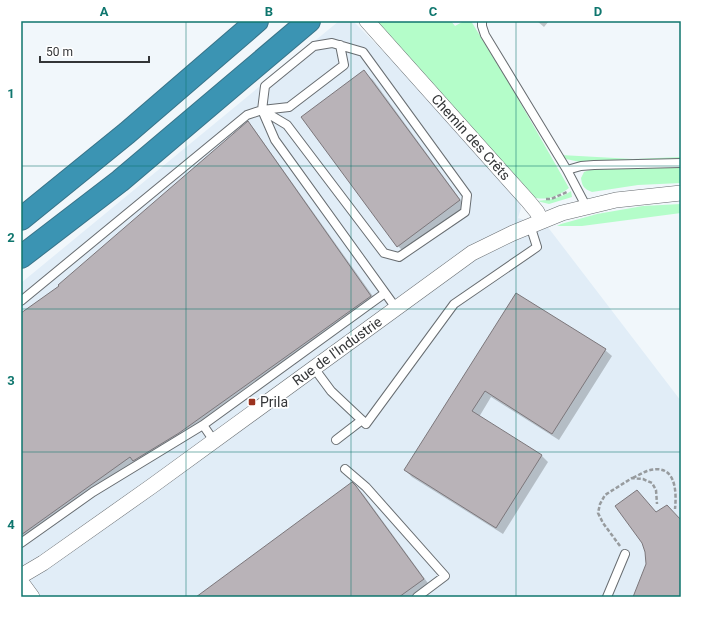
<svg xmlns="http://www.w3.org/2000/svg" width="702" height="618" font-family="Roboto,sans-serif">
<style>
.built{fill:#e1edf7}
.green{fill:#b4fdc9}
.shadow{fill:#0003}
.building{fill:#b9b3b8;stroke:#7c777b}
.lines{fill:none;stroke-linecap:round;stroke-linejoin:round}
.service-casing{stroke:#686d71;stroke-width:10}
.minor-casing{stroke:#686d71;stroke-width:16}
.motorway-casing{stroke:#387388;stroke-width:24}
.path{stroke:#979b9e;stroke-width:2.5;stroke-dasharray:4 2;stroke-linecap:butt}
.service{stroke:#fff;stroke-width:8}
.minor{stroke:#fff;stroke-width:15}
.motorway{stroke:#3b94b3;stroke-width:22}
.grid{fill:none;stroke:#0f766e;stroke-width:1;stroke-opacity:0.55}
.poi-dot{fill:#9c331f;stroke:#fff;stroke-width:1.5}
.labels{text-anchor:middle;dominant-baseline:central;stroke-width:3.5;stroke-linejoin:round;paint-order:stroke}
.street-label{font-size:14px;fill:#333537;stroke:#fff}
.poi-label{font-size:14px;fill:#333537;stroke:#fff;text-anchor:start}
.neatline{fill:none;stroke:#0f766e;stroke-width:1.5}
.grid-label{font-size:13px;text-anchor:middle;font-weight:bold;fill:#0f766e}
</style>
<rect width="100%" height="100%" fill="#f1f7fb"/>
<!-- built -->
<path class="built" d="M 339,21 L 353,21 L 433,101 L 520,202 L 521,208 L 518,218 L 547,226 L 681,401 L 681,597 L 21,597 L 21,283 Z"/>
<!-- green -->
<path class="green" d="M 376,21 L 451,21 L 455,26 L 464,21 L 471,21 L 509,83 L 569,188 C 557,197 544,202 530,196 Z
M 561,155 L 633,159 L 681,157 L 681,160 L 580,162 L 566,159 Z
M 681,166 L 681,183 L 638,185 L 592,192 C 584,189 582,186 581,178 L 584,172 L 592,169 Z
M 571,191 L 572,197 L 549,204 L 537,201 C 549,200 561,198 571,191 Z
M 681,204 L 681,213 L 582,226 L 557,226 L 561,224 L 597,214 L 643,206 Z"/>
<!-- shadow -->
<path class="shadow" d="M 537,21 L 549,21 L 544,27 Z
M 364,72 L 373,80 L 468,210 L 407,255 L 398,246 Z
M 248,123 L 254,129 L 377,302 L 185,440 L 136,463 L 21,546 L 21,315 L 60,287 Z
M 516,294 L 605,350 L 612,356 L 559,440 L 491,397 L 479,417 L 542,456 L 548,462 L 503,534 L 412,477 L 405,470 Z
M 355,486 L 363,494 L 430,586 L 415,597 L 197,597 Z"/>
<!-- building -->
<path class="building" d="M 364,70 L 460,200 L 397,247 L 301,117 Z
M 248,121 L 371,296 L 179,433 L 133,461 L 130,457 L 21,535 L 21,313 L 59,286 L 58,285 Z
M 516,293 L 606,349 L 552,434 L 485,391 L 472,411 L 542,455 L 496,528 L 404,470 Z
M 352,482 L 356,486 L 424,579 L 399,597 L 196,597 Z
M 637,490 L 656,512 L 667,505 L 681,520 L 681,597 L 633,597 L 646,564 L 645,552 L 642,543 L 615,506 Z"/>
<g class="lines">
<defs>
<path id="service" d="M 482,21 L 482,26 L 485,35 L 567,170 L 586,206
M 332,43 L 363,52 L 467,195 L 465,212 L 399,257 L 384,253 L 287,125 L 262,110 L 265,86 L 314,46 Z
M 262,110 L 289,107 L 344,65 L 340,45
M 567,170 L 581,166 L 594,165 L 681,163
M 21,301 L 247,115 L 262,110 L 275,140 L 396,308
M 314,368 L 331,391 L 366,424 L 454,304 L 537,247 L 530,225
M 203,425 L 385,293
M 336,440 L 362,420
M 345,469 L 366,487 L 445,576 L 417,597
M 21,543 L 93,492 L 203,425 L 214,441
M 607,597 L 625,554"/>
<path id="minor" d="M 367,21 L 528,201 L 537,212 L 541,220
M 21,576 L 43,563 L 152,486 L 472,253 L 513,233 L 562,213 L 616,200 L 681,193
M 21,582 L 32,597"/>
<path id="motorway" d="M 21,219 L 127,133 L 257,21
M 21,257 L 120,181 L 309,21"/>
</defs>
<!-- service casing -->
<use href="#service" class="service-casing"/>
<!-- minor casing -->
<use href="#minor" class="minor-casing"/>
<!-- motorway casing -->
<use href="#motorway" class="motorway-casing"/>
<!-- path -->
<path class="path" d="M 546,199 L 551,199 L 567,192
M 633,478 C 637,476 642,473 647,471 C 675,462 677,489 675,509
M 620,546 L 603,523 L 598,513 L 600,504 L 605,495 L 632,478 L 643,479 L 652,483 L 656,490 L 657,504"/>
<!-- service -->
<use href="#service" class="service"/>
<!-- minor -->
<use href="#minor" class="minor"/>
<!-- motorway -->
<use href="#motorway" class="motorway"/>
</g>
<!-- grid -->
<path class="grid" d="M 186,21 L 186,597M 351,21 L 351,597M 516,21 L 516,597M 21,166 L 681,166M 21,309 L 681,309M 21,452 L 681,452"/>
<!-- markers -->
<rect class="poi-dot" x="248" y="398" width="8" height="8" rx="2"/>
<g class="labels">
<!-- street labels -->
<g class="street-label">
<text transform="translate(471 137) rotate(48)">Chemin des Crêts</text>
<text transform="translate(337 351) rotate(-36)">Rue de l'Industrie</text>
</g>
<!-- poi labels -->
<g class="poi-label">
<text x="260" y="402">Prila</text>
</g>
</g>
<!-- border -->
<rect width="702" height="618" fill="none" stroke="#ffffff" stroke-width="44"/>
<!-- scale -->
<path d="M40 56v6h109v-6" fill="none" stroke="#333537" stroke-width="2"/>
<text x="46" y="56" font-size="12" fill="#333537" stroke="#ffffff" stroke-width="3" paint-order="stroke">50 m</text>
<rect x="22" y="22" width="658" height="574" class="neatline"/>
<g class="grid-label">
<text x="104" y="16">A</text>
<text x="269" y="16">B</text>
<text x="433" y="16">C</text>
<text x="598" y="16">D</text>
<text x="11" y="98">1</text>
<text x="11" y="242">2</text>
<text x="11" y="385">3</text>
<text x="11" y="529">4</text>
</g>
</svg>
